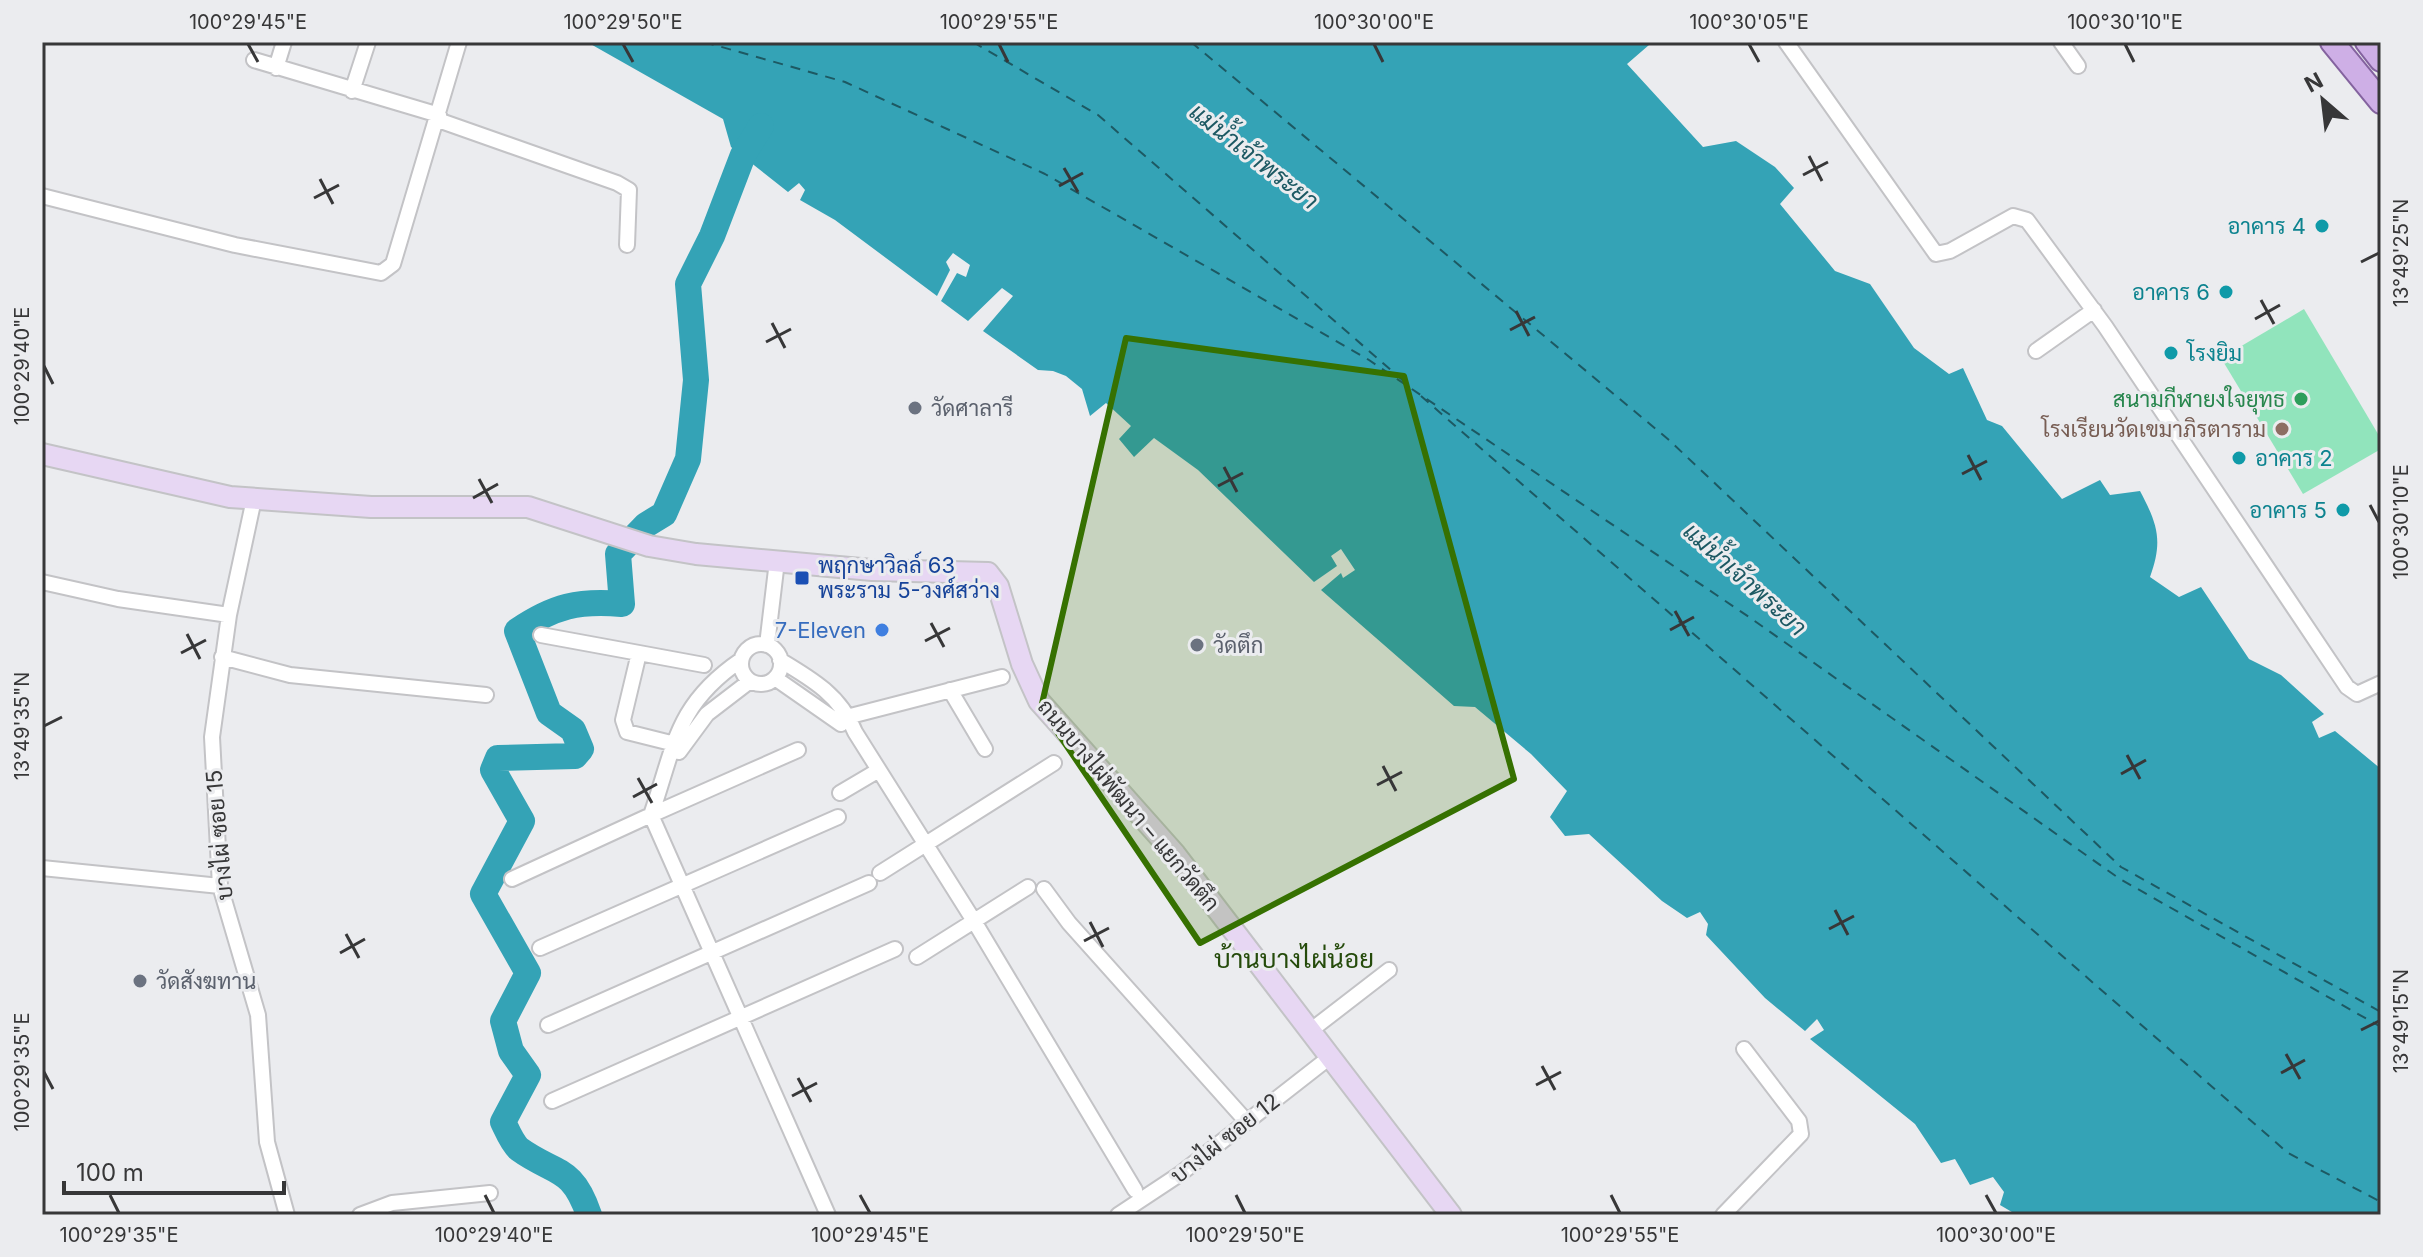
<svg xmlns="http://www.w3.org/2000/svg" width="2423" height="1257" font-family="Inter,Sarabun,sans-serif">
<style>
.green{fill:#91e4bc}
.water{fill:#34a3b6}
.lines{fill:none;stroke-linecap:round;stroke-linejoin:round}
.river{stroke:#34a3b6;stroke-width:26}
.ferry{stroke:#1d5963;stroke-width:2;stroke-dasharray:10 8;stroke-linecap:butt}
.street-casing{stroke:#c3c3c6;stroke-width:18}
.secondary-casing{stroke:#c3c3c6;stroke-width:24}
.primary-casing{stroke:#84639f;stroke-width:26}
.street{stroke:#fff;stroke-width:14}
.secondary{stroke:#e7d7f3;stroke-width:20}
.primary{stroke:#ceafe6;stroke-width:22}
.marked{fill:#367101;fill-opacity:0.2;stroke:#367101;stroke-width:6;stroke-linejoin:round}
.ticks{fill:none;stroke:#373738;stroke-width:3}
.culture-dot{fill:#0f9aa8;stroke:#ebecef;stroke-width:3}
.leisure-dot{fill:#2e9e5b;stroke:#ebecef;stroke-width:3}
.worship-dot{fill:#6b7280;stroke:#ebecef;stroke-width:3}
.education-dot{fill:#8d6e63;stroke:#ebecef;stroke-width:3}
.transit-dot{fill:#1a4fb4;stroke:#ebecef;stroke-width:3}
.shop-dot{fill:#3f7fe0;stroke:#ebecef;stroke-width:3}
.labels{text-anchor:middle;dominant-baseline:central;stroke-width:6;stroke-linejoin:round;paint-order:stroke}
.culture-label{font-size:22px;fill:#0d838f;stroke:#ebecef;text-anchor:end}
.leisure-label{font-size:22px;fill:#27864d;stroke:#ebecef;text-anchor:end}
.worship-label{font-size:22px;fill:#5b616d;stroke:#ebecef;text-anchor:start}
.education-label{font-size:22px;fill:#785e54;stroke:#ebecef;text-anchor:end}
.transit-label{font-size:22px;fill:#164399;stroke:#ebecef;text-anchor:start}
.shop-label{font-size:22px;fill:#366cbe;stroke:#ebecef;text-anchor:end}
.street-label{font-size:22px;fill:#373738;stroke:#ebecef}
.water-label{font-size:24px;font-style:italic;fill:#1d5963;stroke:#ebecef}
.quarter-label{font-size:26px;fill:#254b0b;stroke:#ebecef}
.neatline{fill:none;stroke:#373738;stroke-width:3}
.ticks-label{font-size:20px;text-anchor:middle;fill:#373738}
</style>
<rect width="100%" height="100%" fill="#ebecef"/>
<!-- green -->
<path class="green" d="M 2304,309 L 2381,439 L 2381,449 L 2303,494 L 2221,358 Z"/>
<!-- water -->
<path class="water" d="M 587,42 L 1648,42 L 1649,45 L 1627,64 L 1703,147 L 1736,141 L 1775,167 L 1794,188 L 1780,204 L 1835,271 L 1870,284 L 1914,348 L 1949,374 L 1963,368 L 1987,420 L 2002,426 L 2062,499 L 2100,480 L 2110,495 L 2140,491 C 2158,525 2163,541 2150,577 L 2179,597 L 2201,587 L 2249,659 L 2281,675 L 2324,714 L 2312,722 L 2319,738 L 2335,731 L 2381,769 L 2381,1215 L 2017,1215 L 2000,1205 L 2004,1192 L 1993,1177 L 1970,1185 L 1955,1159 L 1941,1163 L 1915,1124 L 1810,1039 L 1824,1030 L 1817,1019 L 1805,1031 L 1765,998 L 1706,935 L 1708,924 L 1700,912 L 1687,918 L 1662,901 L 1589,834 L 1565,836 L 1550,817 L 1567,791 L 1531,754 L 1475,707 L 1454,706 L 1321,590 L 1341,573 L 1343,578 L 1355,570 L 1341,549 L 1331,556 L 1337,566 L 1314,582 L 1198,470 L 1154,438 L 1134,457 L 1119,439 L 1131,426 L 1106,403 L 1090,416 L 1082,389 L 1066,376 L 1053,371 L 1038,370 L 983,331 L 1013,296 L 1002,288 L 968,321 L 941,301 L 957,273 L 966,277 L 970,265 L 953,253 L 946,262 L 950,270 L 937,296 L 835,220 L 800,200 L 805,190 L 799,183 L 788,192 L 731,147 L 723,119 Z"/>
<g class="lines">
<!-- river -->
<path class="river" d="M 589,1215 C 572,1165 555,1175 519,1149 C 512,1143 507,1130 503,1122 L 528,1075 L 511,1051 L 503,1021 L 528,973 L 483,894 L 522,821 L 493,770 L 498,758 L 575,756 L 581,749 L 573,730 L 549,713 L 517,631 C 554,606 579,600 622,604 L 618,554 L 646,525 L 664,514 L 688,459 L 696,380 L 688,284 L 712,236 L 743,155 L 761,126"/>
<!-- ferry -->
<path class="ferry" d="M 704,42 L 845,82 L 1045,174 L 1369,360 L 1749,617 L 2120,879 L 2381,1027
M 973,42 L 1098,115 L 1407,384
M 1191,42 L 1669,440 L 2121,867 L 2381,1012
M 1421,396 L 2288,1153 L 2381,1202"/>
<defs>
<path id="street" d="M 1786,42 L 1936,254 L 1950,251 L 2013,216 L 2027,220 L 2105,326 L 2347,687 L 2357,694 L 2381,683
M 2061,42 L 2078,66
M 254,60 L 439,115
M 276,68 L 284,42
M 352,91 L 368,42
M 438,120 L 617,183 L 629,190 L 627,245
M 42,196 L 235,245 L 381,273 L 393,264 L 459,42
M 2036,351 L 2094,310
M 254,499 L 229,615 L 212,737 L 220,886 L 258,1015 L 267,1142 L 287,1215
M 42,582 L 118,599 L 229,615
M 541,635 L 639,653 L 623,720 L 627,732 L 683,746
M741 664a20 20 0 1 1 40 0a20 20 0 1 1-40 0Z
M 767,645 L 777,561
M 639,653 L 704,665
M 222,657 L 290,675 L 486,695
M 780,660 C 812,679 841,696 855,732 L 974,921 L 1135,1190
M 775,678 L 841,724
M 950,690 L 985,749
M 835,720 L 1002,677
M 798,750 L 651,815 L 828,1215
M 679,752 L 707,714 L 750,681
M 840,793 L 879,770
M 42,868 L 220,886
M 880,873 L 1054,763
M 512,879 L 651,815 C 675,746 675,705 741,660
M 1044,889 L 1069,923 L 1247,1122
M 540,948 L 838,817
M 917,957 L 1028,887
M 548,1025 L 869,883
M 1310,1031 L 1389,970
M 552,1101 L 895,949
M 360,1215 L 392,1203 L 490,1193
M 1118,1215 L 1180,1174 L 1330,1057
M 1723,1215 L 1801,1134 L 1799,1121 L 1744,1049"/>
<path id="secondary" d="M 42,454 L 230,497 L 371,507 L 528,507 L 649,546 L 696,554 L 872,570 L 988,573 L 998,586 L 1022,664 L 1039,701 L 1175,854 L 1451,1215"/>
<path id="primary" d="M 2332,42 L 2381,102
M 2367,42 L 2381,60"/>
</defs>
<!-- street casing -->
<use href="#street" class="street-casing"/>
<!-- secondary casing -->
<use href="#secondary" class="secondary-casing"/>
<!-- primary casing -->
<use href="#primary" class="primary-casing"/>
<!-- street -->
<use href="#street" class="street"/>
<!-- secondary -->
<use href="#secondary" class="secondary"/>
<!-- primary -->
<use href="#primary" class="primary"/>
</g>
<!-- marked area -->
<path class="marked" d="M 1126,338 L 1404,376 L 1514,779 L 1200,943 L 1041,708 Z"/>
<!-- ticks -->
<path class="ticks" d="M 248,44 L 258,62M 623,44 L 633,62M 999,44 L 1008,62M 1374,44 L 1383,62M 1749,44 L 1759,62M 2125,44 L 2134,62M 1809,156 L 1822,181M 1064,168 L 1078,192M 1803,175 L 1828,162M 320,179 L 333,204M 1059,186 L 1083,173M 314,198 L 339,185M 2361,262 L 2379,253M 2261,300 L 2274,324M 1516,311 L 1529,336M 2255,319 L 2280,305M 772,323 L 785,348M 1510,330 L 1535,317M 766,342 L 791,329M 44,366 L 53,384M 1968,455 L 1981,480M 1224,467 L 1237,492M 1962,474 L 1987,461M 479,479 L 492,503M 1218,486 L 1243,473M 473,498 L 498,484M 2370,505 L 2379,522M 1675,611 L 1689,636M 931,623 L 944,647M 1670,630 L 1694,617M 187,634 L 200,659M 925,641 L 950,628M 181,653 L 206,640M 44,726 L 62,717M 2127,755 L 2140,779M 1383,766 L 1396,791M 2121,774 L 2146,760M 638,778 L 652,803M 1377,785 L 1402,772M 633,797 L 657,784M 1835,910 L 1848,935M 1090,922 L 1103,947M 1829,929 L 1854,916M 346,934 L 359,958M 1084,941 L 1109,928M 340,953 L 365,939M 2361,1030 L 2379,1021M 2286,1054 L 2300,1079M 1542,1066 L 1555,1090M 44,1072 L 53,1089M 2281,1073 L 2305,1060M 798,1078 L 811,1102M 1536,1085 L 1561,1072M 792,1096 L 817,1083M 110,1195 L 119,1213M 485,1195 L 494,1213M 860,1195 L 870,1213M 1236,1195 L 1245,1213M 1611,1195 L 1620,1213M 1986,1195 L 1996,1213"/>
<!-- markers -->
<g class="culture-dot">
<circle cx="2322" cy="226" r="8"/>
<circle cx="2226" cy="292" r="8"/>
<circle cx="2171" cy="353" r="8"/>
<circle cx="2239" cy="458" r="8"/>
<circle cx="2343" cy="510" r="8"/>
</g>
<circle class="leisure-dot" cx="2301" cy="399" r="8"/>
<g class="worship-dot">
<circle cx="915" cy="408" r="8"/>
<circle cx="1197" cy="645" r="8"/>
<circle cx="140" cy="981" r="8"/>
</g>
<circle class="education-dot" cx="2282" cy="429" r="8"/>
<rect class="transit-dot" x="794" y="570" width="16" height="16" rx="4"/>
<circle class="shop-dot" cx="882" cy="630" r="8"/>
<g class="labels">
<!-- culture labels -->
<g class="culture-label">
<text x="2306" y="226">อาคาร 4</text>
<text x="2210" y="292">อาคาร 6</text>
<text x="2187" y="353" text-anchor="start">โรงยิม</text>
<text x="2255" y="458" text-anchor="start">อาคาร 2</text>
<text x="2327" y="510">อาคาร 5</text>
</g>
<!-- leisure labels -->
<g class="leisure-label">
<text x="2285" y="399">สนามกีฬายงใจยุทธ</text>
</g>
<!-- worship labels -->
<g class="worship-label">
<text x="931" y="408">วัดศาลารี</text>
<text x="1213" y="645">วัดตึก</text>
<text x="156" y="981">วัดสังฆทาน</text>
</g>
<!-- education labels -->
<g class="education-label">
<text x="2266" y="429">โรงเรียนวัดเขมาภิรตาราม</text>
</g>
<!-- transit labels -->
<g class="transit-label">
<text x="818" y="565">พฤกษาวิลล์ 63<tspan x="818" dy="25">พระราม 5-วงศ์สว่าง</tspan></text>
</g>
<!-- shop labels -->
<g class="shop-label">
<text x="866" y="630">7-Eleven</text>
</g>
<!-- street labels -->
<g class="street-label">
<text transform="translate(1129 805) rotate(50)">ถนนบางไผ่พัฒนา – แยกวัดตึก</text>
<text transform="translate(219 835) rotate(-95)">บางไผ่ ซอย 15</text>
<text transform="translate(1225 1138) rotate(-38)">บางไผ่ ซอย 12</text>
</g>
<!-- water labels -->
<g class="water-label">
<text transform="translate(1254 156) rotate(38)">แม่น้ำเจ้าพระยา</text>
<text transform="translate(1745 579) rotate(42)">แม่น้ำเจ้าพระยา</text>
</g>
<!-- quarter labels -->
<g class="quarter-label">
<text x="1294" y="958">บ้านบางไผ่น้อย</text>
</g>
</g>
<!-- border -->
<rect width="2423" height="1257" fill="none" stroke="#ebecef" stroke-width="88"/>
<!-- north arrow -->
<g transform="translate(2323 100) rotate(332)" stroke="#ebecef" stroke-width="6" paint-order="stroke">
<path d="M0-6L14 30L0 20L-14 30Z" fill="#373738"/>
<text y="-12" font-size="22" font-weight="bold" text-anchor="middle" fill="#373738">N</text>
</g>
<!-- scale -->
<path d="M64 1181v12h220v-12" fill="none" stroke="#373738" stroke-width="4"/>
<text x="76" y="1181" font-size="24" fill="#373738" stroke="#ebecef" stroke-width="6" paint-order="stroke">100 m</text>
<rect x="44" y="44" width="2335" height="1169" class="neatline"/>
<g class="ticks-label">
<text x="248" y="29">100°29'45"E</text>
<text x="623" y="29">100°29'50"E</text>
<text x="999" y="29">100°29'55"E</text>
<text x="1374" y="29">100°30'00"E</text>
<text x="1749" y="29">100°30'05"E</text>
<text x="2125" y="29">100°30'10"E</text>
<text transform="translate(2401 253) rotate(-90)" y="7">13°49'25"N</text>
<text transform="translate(22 366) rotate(-90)" y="7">100°29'40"E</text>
<text transform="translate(2401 522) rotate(-90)" y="7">100°30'10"E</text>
<text transform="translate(22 726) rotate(-90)" y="7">13°49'35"N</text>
<text transform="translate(2401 1021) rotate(-90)" y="7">13°49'15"N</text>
<text transform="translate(22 1072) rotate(-90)" y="7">100°29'35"E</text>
<text x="119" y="1242">100°29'35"E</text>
<text x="494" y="1242">100°29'40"E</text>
<text x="870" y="1242">100°29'45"E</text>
<text x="1245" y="1242">100°29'50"E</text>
<text x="1620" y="1242">100°29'55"E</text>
<text x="1996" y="1242">100°30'00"E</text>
</g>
</svg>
